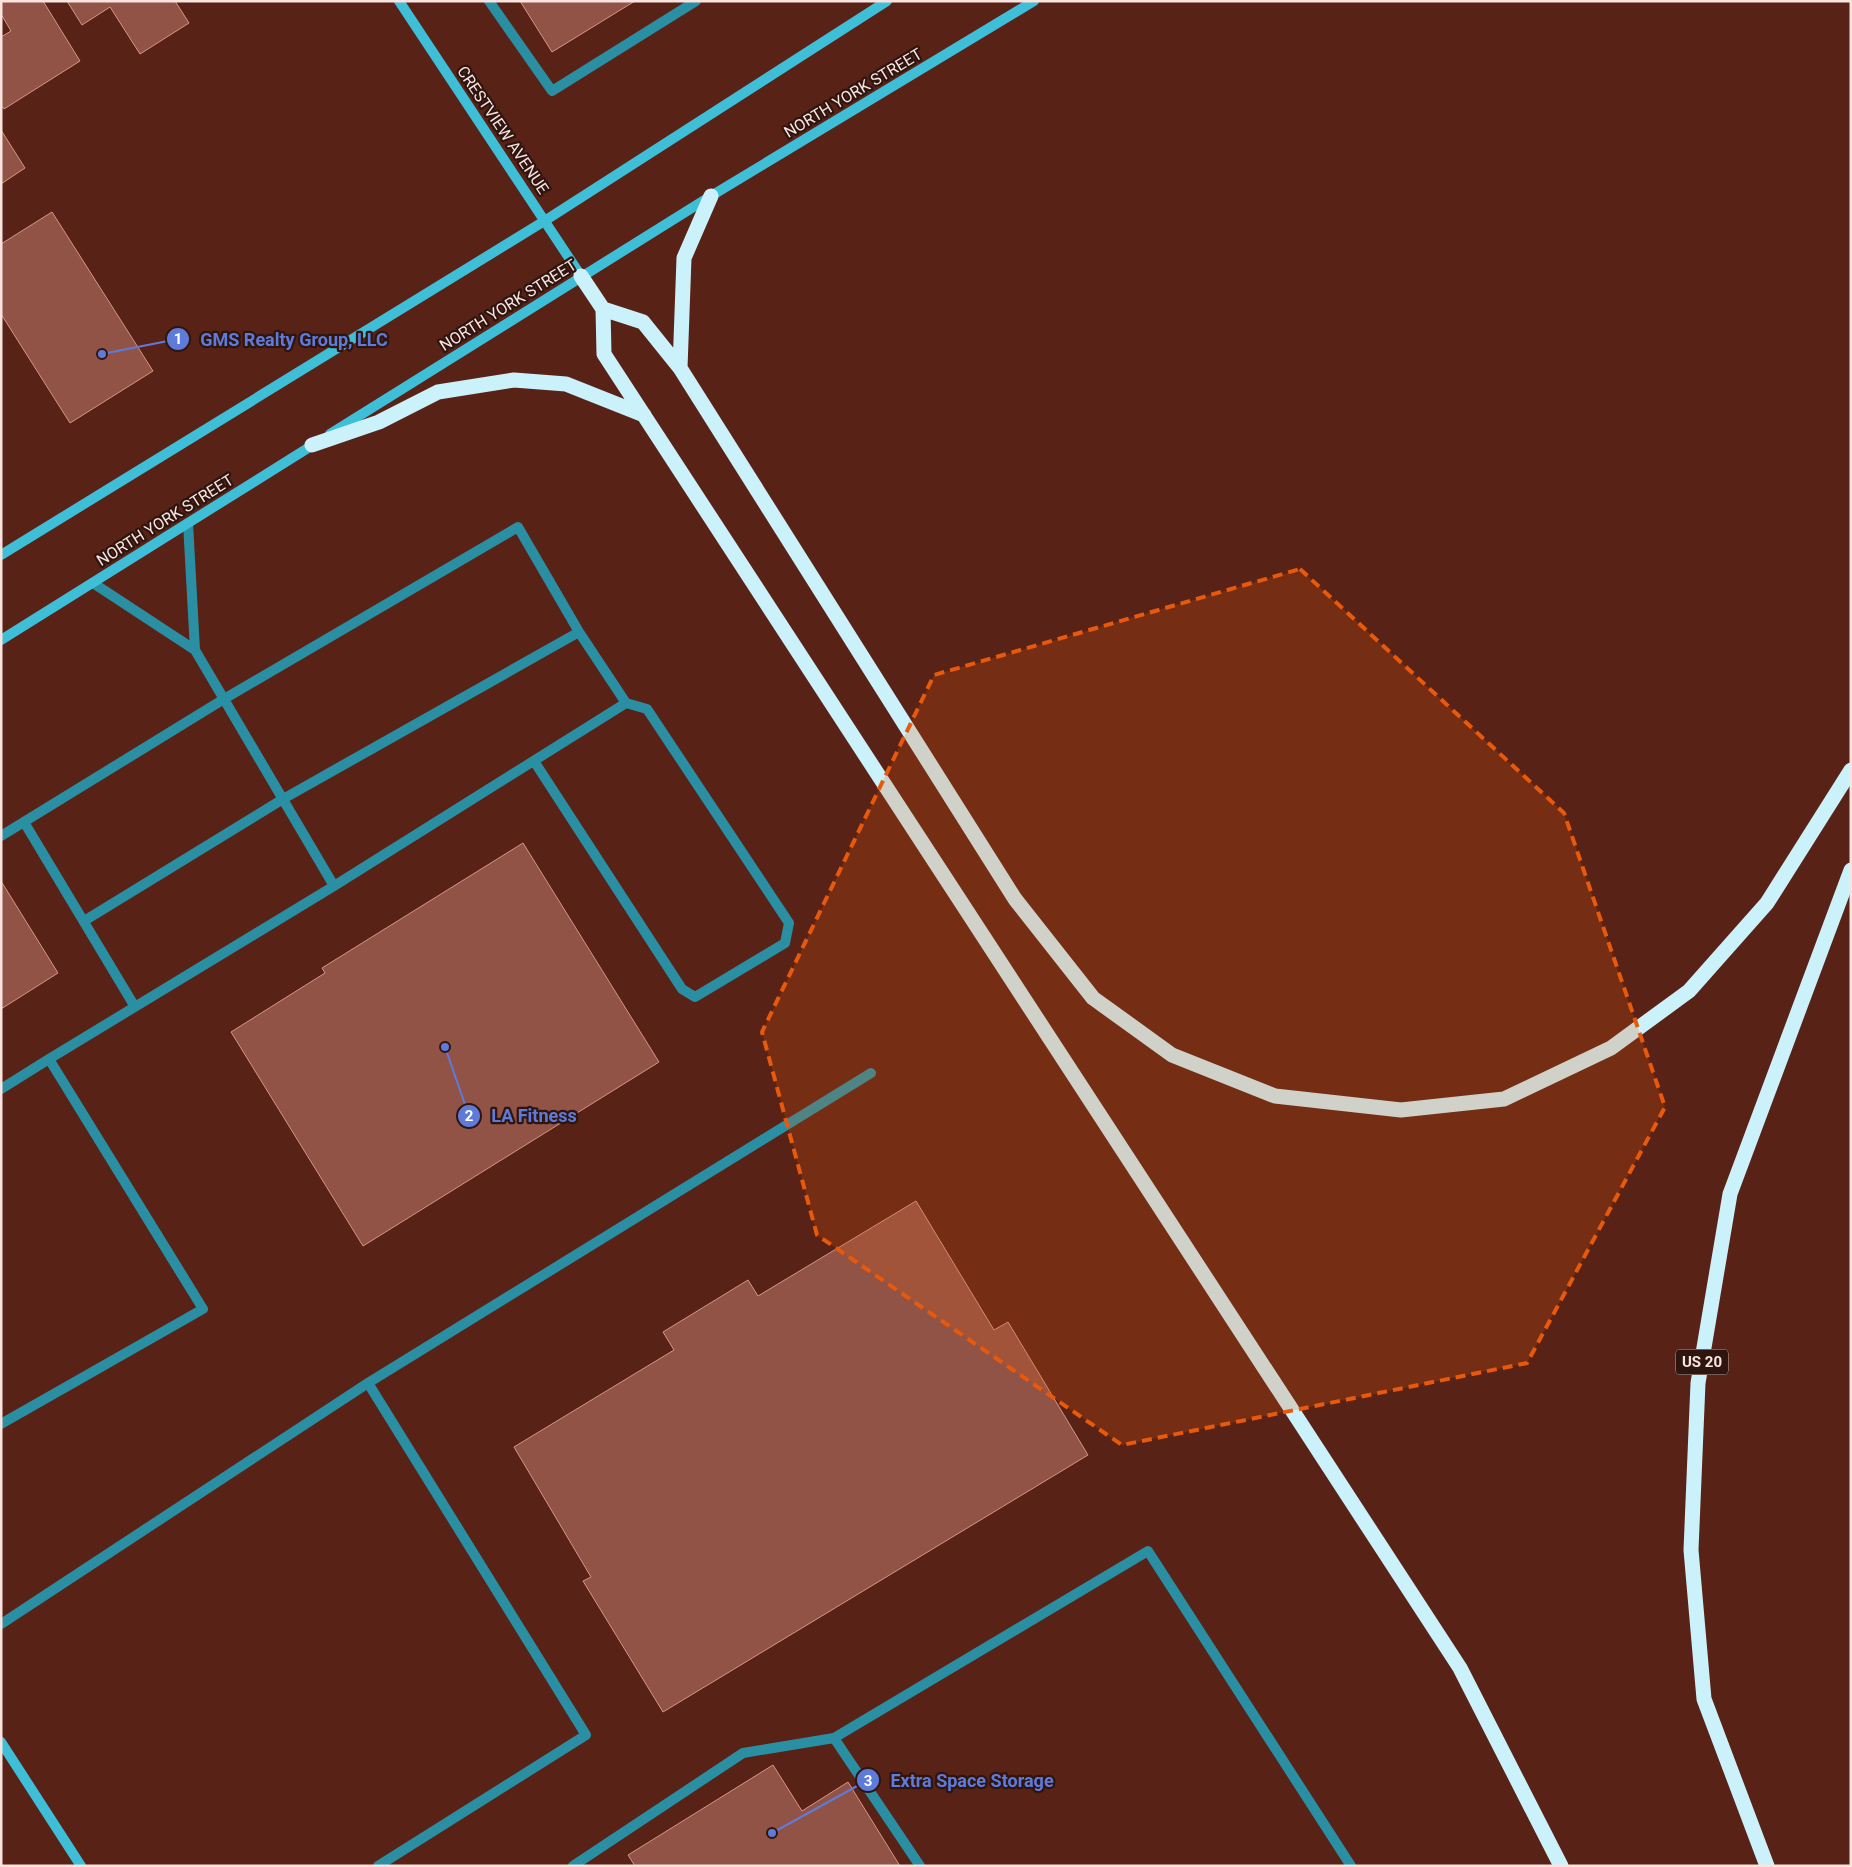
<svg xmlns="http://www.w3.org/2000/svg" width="1852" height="1867" font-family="Roboto,sans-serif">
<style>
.building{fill:#905346;stroke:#d89586}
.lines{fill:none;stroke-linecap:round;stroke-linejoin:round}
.lane{stroke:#2a8fa3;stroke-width:10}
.secondary{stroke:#3ebed7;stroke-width:10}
.highway{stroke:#cbf1fb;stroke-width:15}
.marked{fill:#e8590c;fill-opacity:0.2;stroke:#e8590c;stroke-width:4;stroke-dasharray:10 6;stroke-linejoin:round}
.labels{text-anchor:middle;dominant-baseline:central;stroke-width:4.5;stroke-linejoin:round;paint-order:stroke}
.shield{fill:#2e1510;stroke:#bda6a1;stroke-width:1}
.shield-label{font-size:15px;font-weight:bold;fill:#fae4df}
.street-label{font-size:16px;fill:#fae4df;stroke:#2e1510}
.leader{fill:none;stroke:#5f7bda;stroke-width:2}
.callout-dot{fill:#5f7bda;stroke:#2e1510;stroke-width:2}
.mark-label{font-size:15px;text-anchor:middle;font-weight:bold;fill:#fff}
.callout-label{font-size:18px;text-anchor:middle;font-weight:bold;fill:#5f7bda;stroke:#2e1510;stroke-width:4.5;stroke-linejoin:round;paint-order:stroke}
</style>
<rect width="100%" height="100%" fill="#592216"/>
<!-- building -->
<path class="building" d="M 1,1 L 43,1 L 80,61 L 4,109 L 1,105 L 1,37 L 11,31 L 1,14 Z
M 67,1 L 175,1 L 189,23 L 140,54 L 110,7 L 82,25 Z
M 520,1 L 635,1 L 552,52 Z
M 1,130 L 25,168 L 1,184 Z
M 52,212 L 153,371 L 70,423 L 1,314 L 1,244 Z
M 523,843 L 659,1062 L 363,1246 L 231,1032 L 325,973 L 322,968 Z
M 1,881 L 58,973 L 1,1009 Z
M 916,1201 L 994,1330 L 1008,1322 L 1088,1455 L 663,1712 L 583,1581 L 591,1577 L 514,1447 L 674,1350 L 663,1332 L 748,1280 L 758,1296 Z
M 773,1765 L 802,1811 L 848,1782 L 900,1866 L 635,1866 L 628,1855 Z"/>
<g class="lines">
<!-- lane -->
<path class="lane" d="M 489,1 L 552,91 L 696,1
M 188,523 L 195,650
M 93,583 L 195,650 L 334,886
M 24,822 L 135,1007
M 1,836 L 224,699 L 518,527 L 579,632 L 626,703
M 84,921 L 283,799 L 579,632
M 49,1059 L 334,886 L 626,703 L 647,709 L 789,923 L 785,943 L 695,997 L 682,989 L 534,761
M 1,1089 L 49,1059 L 203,1309 L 1,1424
M 368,1383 L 586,1735 L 378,1866
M 1,1624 L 368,1383 L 871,1073
M 834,1738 L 920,1866
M 573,1866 L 743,1753 L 834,1738 L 1148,1551 L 1351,1866"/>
<!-- secondary -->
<path class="secondary" d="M 399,1 L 581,276
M 330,434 L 711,196 L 1034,1
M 1,555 L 546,220 L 887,1
M 1,640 L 316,443
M 1,1742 L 81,1866"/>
<!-- highway -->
<path class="highway" d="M 581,276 L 603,309 L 604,354 L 1460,1668 L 1561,1866
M 603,309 L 643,322 L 680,368 L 1015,899 L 1093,998 L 1172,1055 L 1275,1096 L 1401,1110 L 1504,1099 L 1611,1048 L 1689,991 L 1767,903 L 1851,770
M 680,368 L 684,258 L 711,196
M 312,445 L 379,422 L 438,392 L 514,380 L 566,384 L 644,415
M 1767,1866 L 1704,1699 L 1691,1550 L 1698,1383 L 1730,1194 L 1851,870"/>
</g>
<!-- marked area -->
<path class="marked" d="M 1300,569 L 1564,813 L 1665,1107 L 1527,1363 L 1122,1445 L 817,1235 L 762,1032 L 934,675 Z"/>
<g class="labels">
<!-- shield labels -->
<rect class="shield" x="1676" y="1349.5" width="52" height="25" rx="4"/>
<g class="shield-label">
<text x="1702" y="1362">US 20</text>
</g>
<!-- street labels -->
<g class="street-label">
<text transform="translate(853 93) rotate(-31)">NORTH YORK STREET</text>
<text transform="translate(503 130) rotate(56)">CRESTVIEW AVENUE</text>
<text transform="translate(508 305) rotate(-32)">NORTH YORK STREET</text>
<text transform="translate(165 520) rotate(-32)">NORTH YORK STREET</text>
</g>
</g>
<!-- callouts -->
<path class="leader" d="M102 354L178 339M445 1047L469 1116M772 1833L868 1780"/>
<g class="callout-dot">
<circle cx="102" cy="354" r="5"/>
<circle cx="445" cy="1047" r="5"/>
<circle cx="772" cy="1833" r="5"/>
<circle cx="178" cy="339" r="12"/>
<circle cx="469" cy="1116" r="12"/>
<circle cx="868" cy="1780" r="12"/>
</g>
<g class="mark-label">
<text x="178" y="344">1</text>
<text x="469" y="1121">2</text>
<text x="868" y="1786">3</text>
</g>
<g class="callout-label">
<text x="294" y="346">GMS Realty Group, LLC</text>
<text x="534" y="1122">LA Fitness</text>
<text x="972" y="1787">Extra Space Storage</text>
</g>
<!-- border -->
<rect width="1852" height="1867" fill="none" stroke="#fae4df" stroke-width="5"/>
</svg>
